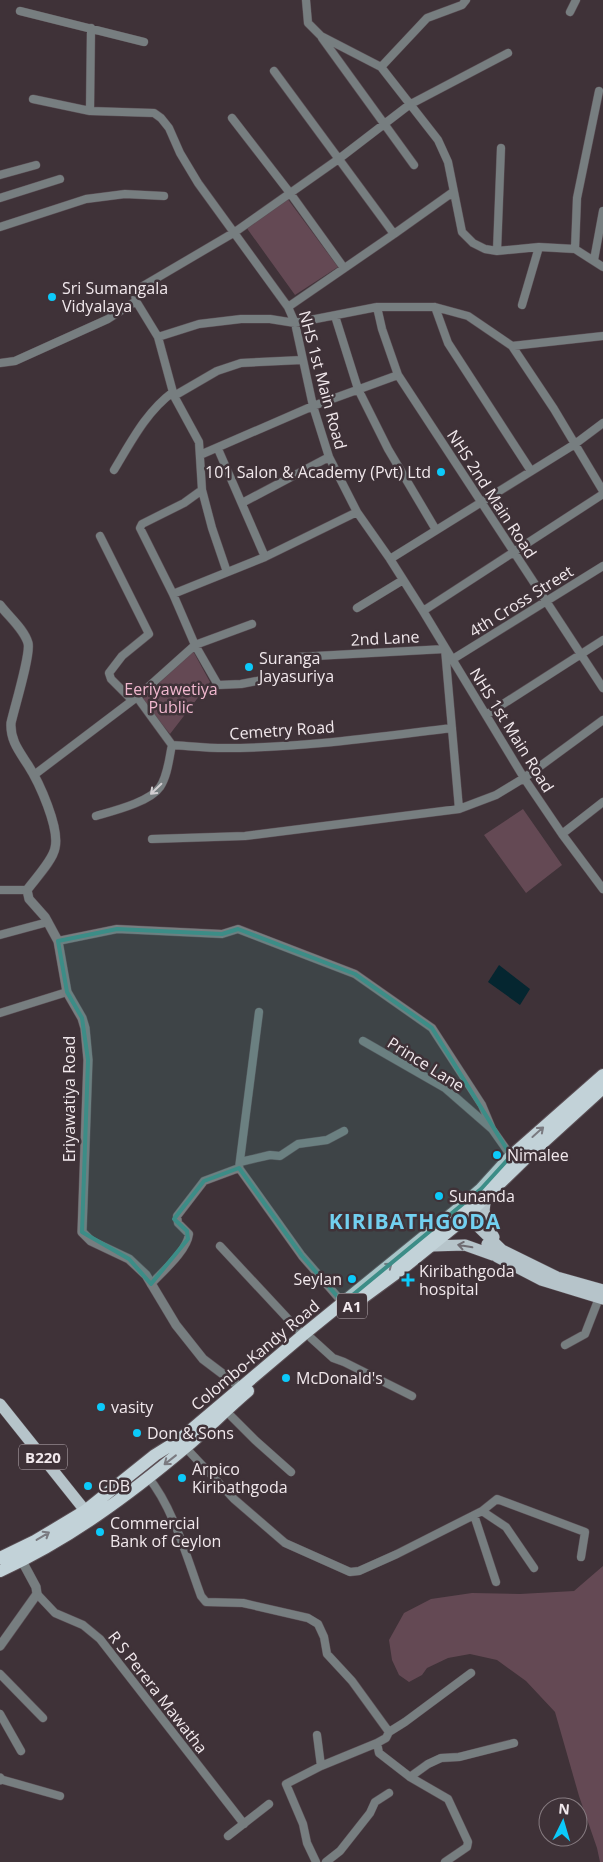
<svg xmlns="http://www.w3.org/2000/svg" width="603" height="1862" font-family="'Open Sans',sans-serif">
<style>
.green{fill:#644954}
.water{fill:#052630}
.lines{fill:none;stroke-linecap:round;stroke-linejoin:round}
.minor-casing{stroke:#5b4f55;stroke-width:9}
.tertiary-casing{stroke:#5b4f55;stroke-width:10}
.primary-casing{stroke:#5b4f55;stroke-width:12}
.trunk-casing{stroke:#5b4f55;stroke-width:14}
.minor{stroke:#777e80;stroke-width:8}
.tertiary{stroke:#777e80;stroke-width:9}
.primary{stroke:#b6c4ca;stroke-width:11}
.trunk{stroke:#c2d2d8;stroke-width:12}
.oneway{stroke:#d2ced1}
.oneway2{stroke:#7a7a80}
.oneway3{stroke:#6f6c72}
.marked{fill:#3c8d87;fill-opacity:0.2;stroke:#3c8d87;stroke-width:4;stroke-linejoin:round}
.poi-dot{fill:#0ccafa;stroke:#3f3238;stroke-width:2}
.labels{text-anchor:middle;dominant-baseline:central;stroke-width:5;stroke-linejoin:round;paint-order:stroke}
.shield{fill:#3f3238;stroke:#bcb1b6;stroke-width:1}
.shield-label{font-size:15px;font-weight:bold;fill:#f1e8ec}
.poi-label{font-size:16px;fill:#f1e8ec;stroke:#3f3238;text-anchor:start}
.street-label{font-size:16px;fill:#f1e8ec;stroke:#3f3238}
.park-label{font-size:16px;fill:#f1b8cf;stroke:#3f3238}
.district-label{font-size:21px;font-weight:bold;letter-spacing:1px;fill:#72d0f0;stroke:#3f3238}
</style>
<rect width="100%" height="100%" fill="#3f3238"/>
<!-- green -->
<path class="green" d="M 287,198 L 338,267 L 295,295 L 246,227 Z
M 193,651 L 210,682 L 170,734 L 142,699 Z
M 523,809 L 562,865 L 526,893 L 484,835 Z
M 603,1566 L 603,1862 L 600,1862 L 597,1848 L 579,1796 L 555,1712 L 526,1681 L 497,1660 L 470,1654 L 448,1658 L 427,1668 L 422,1675 L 409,1682 L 399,1675 L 392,1660 L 389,1640 L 404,1613 L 431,1599 L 472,1593 L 520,1594 L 574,1591 Z"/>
<!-- water -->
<path class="water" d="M 499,965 L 530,989 L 520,1005 L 488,982 Z"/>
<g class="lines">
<defs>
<path id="minor" d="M 306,0 L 308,23 L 321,36 L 381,67 L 438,140 L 448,162 L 462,232 L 473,243 L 485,249 L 497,251 L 539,247 L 575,249 L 603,267
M 20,11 L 144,42
M 570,12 L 576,0
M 322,38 L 414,165
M 381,67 L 427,18 L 462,5 L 466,0
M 274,71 L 394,234 L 288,307
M 33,99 L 90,111 L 154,113 L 161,118 L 169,128 L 180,153 L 198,183 L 288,307 L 295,323 L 313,406 L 329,457 L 357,512 L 390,559 L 423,611 L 524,778 L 562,834 L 603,889
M 90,111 L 91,28
M 232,118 L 290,193 L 344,268
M 0,175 L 36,165
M 0,198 L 60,179
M 0,227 L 86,199 L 125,194 L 164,196
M 394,234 L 453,192
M 575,249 L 577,198 L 599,91
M 497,251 L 501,148
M 594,260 L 603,211
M 522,305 L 539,247
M 377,307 L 382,329 L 398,375 L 603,688
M 435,307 L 448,343 L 531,471
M 335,316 L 358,389 L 388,449 L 436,530
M 158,337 L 199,324 L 241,319 L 270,319 L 295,323 L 377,307 L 435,307 L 468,316 L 512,346 L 603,336
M 512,346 L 554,409 L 603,491
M 0,363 L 15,361 L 108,319 L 136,301
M 174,396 L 217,371 L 241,363 L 302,360
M 218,449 L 265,557 L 357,512
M 200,455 L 313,406 L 398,375
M 114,470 C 131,442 146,412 173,392
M 202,490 L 212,528 L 227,572
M 242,503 L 329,457
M 100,536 L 149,634 L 122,656 L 109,673 L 111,679 L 132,700
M 390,559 L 575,444 L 603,423
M 173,594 L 265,557
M 357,608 L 403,580
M 423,611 L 603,494
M 297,657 L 445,649 L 459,809
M 453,659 L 603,566
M 282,676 L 241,684 L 218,685 L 195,645 L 173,594 L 140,528 L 142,524 L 184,503 L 202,490 L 199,442 L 174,396 L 158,337 L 136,301 L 135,294 L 138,289 L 235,232 L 340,158 L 409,105 L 508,53
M 137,697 L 172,745 C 189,746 207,748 225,748 C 301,748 377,737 452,728
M 486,715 L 603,640
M 34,775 L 137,697 L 195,645 L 252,624
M 96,816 C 113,811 150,802 160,787 C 168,775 169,758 172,745
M 562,834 L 603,802
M 152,839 L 245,836 L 459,809 L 496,795 L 524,778 L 603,720
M 0,890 L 27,890
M 0,935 L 48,922
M 58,941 L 117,929 L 222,934 L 238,929 L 355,974 L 432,1028 L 482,1105 L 492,1129
M 259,1012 L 239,1168 L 302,1256 L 343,1303
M 0,1013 L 67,992
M 363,1041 L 445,1088 L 492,1129 L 511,1156
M 240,1162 L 270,1155 L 280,1156 L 298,1144 L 327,1140 L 344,1131
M 220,1246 L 303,1335
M 151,1284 C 162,1272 187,1251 189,1234 L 178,1223 L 177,1216 L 204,1181 L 239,1168
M 311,1338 L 333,1358 L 344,1362 L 412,1396
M 565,1345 L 585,1334 L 599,1298
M 226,1411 L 255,1440 L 291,1472
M 185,1447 L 234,1499 L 285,1543 L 350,1572 L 359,1571 L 397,1554 L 482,1511 L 506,1527 L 534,1568
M 148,1477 C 173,1507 187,1558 201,1596 L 206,1602 L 243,1603 L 308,1618 L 318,1624 L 324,1637 L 327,1654 L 352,1681 L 389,1732 L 386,1738 L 377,1743 L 379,1753 L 410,1777 L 448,1799 L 468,1842 L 467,1847 L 445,1862
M 482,1511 L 497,1499 L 585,1532 L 581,1557
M 474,1515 L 496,1582
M 37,1594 L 55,1613 L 83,1625 L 100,1639 L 244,1824
M 0,1674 L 43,1718
M 0,1714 L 21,1751
M 389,1732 L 405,1722 L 471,1673
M 317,1735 L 321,1766
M 410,1777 L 428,1764 L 441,1758 L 459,1757 L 514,1743
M 0,1779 L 60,1796
M 228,1836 L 269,1804
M 316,1862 L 307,1843 L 303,1824 L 286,1784 L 321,1766 L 377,1743
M 326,1862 L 340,1851 L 370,1813 L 375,1802 L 389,1793"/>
<path id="tertiary" d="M 0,605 C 9,617 24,629 28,643 C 31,654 14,709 11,723 C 10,740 19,751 28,765 C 39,782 60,828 55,848 C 53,860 35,879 27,890 L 29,899 L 45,917 L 58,941 L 67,992 L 82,1018 L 85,1028 L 88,1060 L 82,1232 L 91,1241 L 129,1259 L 146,1275 L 176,1325 L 203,1359 L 240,1387
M 0,1646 L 37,1594 L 36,1587 L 22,1561
M 0,1778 L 0,1780"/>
<path id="primary" d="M 487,1197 C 481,1210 486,1225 494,1237
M 460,1209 L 502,1250 L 557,1277 L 603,1290
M 487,1244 L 497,1257 L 541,1280 L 603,1299
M 431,1246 L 465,1245 L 493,1255
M 0,1404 L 91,1518"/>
<path id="trunk" d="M 346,1310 L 402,1269 L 460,1222 L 527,1157 L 603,1088
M 0,1558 L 35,1541 L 85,1511 L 155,1455 L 179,1440 L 303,1335 L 452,1214 L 481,1189 L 511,1156 L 603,1075
M 0,1571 C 68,1540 129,1495 186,1447 C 207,1429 227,1409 248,1391"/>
</defs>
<!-- minor casing -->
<use href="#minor" class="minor-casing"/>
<!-- tertiary casing -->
<use href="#tertiary" class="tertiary-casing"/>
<!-- primary casing -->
<use href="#primary" class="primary-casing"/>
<!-- trunk casing -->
<use href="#trunk" class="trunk-casing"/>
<!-- minor -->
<use href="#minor" class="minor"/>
<!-- tertiary -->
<use href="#tertiary" class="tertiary"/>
<!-- primary -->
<use href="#primary" class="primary"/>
<!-- trunk -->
<use href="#trunk" class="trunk"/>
</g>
<!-- one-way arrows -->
<defs><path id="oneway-shaft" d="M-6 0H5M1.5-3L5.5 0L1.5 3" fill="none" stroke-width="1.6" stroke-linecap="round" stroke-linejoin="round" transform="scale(1.25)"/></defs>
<use class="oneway" href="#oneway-shaft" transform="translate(156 789) rotate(136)"/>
<g class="oneway2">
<use href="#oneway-shaft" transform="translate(538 1132) rotate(-42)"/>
<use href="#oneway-shaft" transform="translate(386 1268) rotate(-39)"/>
<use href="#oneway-shaft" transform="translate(170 1460) rotate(142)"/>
<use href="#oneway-shaft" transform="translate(43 1536) rotate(-31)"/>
</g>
<use class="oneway3" href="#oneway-shaft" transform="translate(465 1246) rotate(-170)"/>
<!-- marked area -->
<path class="marked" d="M 117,929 L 222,934 L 238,929 L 355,974 L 432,1028 L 511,1156 L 481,1189 L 343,1303 L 302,1256 L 239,1168 L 204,1181 L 174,1219 L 187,1231 L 188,1239 L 151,1284 L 129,1259 L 82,1232 L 88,1060 L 82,1018 L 67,992 L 58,941 Z"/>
<!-- markers -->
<g class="poi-dot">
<circle cx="52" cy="297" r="5"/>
<circle cx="441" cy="472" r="5"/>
<circle cx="249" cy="667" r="5"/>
<circle cx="497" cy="1155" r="5"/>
<circle cx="439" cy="1196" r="5"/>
<circle cx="352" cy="1279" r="5"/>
<path d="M405.5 1272.5h5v5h5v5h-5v5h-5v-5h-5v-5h5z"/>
<circle cx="286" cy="1378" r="5"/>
<circle cx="101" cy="1407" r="5"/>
<circle cx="137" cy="1433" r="5"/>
<circle cx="182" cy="1478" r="5"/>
<circle cx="88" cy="1486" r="5"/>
<circle cx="100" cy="1532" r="5"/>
</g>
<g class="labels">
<!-- shield labels -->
<g class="shield">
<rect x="337" y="1293.5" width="30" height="25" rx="4"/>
<rect x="19" y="1444.5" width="48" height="25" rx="4"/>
</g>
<g class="shield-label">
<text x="352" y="1306">A1</text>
<text x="43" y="1457">B220</text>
</g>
<!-- poi labels -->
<g class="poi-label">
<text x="62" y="288">Sri Sumangala<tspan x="62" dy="18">Vidyalaya</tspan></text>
<text x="431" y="472" text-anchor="end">101 Salon &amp; Academy (Pvt) Ltd</text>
<text x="259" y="658">Suranga<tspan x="259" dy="18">Jayasuriya</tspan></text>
<text x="507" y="1155">Nimalee</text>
<text x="449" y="1196">Sunanda</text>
<text x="419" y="1271">Kiribathgoda<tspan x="419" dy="18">hospital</tspan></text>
<text x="342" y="1279" text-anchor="end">Seylan</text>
<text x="296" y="1378">McDonald's</text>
<text x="111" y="1407">vasity</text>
<text x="147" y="1433">Don &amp; Sons</text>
<text x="192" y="1469">Arpico<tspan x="192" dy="18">Kiribathgoda</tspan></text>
<text x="98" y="1486">CDB</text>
<text x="110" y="1523">Commercial<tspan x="110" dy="18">Bank of Ceylon</tspan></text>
</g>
<!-- street labels -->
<g class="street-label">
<text transform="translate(323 380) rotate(75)">NHS 1st Main Road</text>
<text transform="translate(492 494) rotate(57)">NHS 2nd Main Road</text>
<text transform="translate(521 601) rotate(-32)">4th Cross Street</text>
<text transform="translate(385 638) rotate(-3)">2nd Lane</text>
<text transform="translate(282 730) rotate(-4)">Cemetry Road</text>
<text transform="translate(512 730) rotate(58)">NHS 1st Main Road</text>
<text transform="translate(426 1064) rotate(32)">Prince Lane</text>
<text transform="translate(69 1099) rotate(-90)">Eriyawatiya Road</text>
<text transform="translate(255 1355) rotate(-40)">Colombo-Kandy Road</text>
<text transform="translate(158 1692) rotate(52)">R S Perera Mawatha</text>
</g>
<!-- park labels -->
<g class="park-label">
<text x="171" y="689">Eeriyawetiya<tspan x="171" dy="18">Public</tspan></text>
</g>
<!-- district labels -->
<g class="district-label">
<text x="415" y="1221">KIRIBATHGODA</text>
</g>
</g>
<!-- north arrow -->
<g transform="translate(563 1822) rotate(5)"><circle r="24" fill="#3f3238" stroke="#867b80"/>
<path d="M0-4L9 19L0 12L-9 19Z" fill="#0ccafa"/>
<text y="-8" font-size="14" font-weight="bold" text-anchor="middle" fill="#f1e8ec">N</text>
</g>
</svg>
